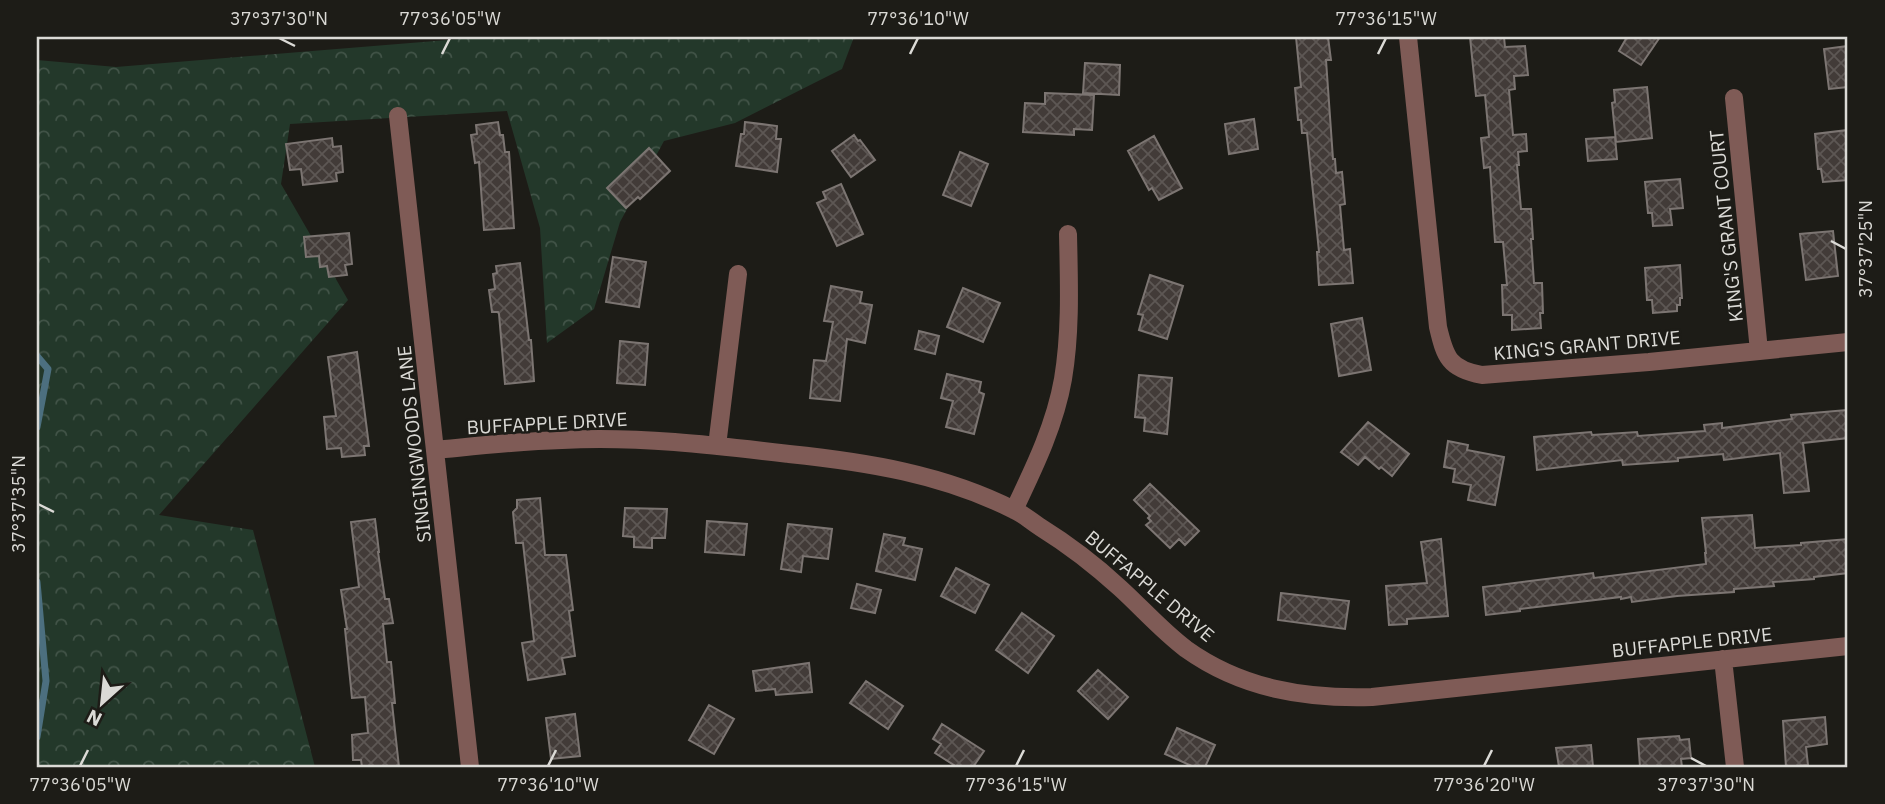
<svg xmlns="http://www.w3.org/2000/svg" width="1885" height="804" font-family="'IBM Plex Sans',sans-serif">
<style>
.forest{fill:url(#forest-crowns)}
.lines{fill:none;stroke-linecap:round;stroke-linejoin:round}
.stream{stroke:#4c6f7f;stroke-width:7}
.building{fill:url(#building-cross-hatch);stroke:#7c7572;stroke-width:2}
.minor{stroke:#7f5b56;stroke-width:18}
.ticks{fill:none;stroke:#dbdad6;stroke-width:2.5}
.labels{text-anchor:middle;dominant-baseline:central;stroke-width:5;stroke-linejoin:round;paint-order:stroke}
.street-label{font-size:19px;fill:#dbdad6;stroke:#1d1c17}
.neatline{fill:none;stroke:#dbdad6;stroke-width:2.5}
.ticks-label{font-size:18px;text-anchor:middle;fill:#dbdad6}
</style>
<defs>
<pattern id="forest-crowns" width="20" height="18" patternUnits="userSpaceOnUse" patternTransform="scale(1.75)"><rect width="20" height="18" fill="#23382a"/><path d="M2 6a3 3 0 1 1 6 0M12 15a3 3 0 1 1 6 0" fill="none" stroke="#425448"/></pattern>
<pattern id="building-cross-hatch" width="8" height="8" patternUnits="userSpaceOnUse" patternTransform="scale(1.75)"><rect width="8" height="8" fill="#423b38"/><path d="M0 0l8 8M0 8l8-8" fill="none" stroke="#5d5754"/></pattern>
</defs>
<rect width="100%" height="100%" fill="#1d1c17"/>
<!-- forest -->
<path class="forest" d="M 484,37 L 854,37 L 842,69 L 735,123 L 664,141 L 620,222 L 594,309 L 547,343 L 540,228 L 507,111 L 290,124 L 281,184 L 348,300 L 159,515 L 253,530 L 315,767 L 37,767 L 37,60 L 116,67 Z"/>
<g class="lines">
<!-- stream -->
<path class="stream" d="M 37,356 L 48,369 L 37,427
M 37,582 L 46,681 L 37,737"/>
</g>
<!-- building -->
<path class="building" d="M 1296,37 L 1328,37 L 1331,60 L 1326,60 L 1333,159 L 1335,159 L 1336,173 L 1342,172 L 1345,204 L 1340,205 L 1344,250 L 1350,249 L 1353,283 L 1319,285 L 1317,252 L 1319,252 L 1307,133 L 1302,133 L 1301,120 L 1298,120 L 1295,88 L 1301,87 Z
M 1470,37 L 1504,37 L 1505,47 L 1525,46 L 1528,75 L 1514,76 L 1515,89 L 1509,90 L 1513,135 L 1526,134 L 1527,151 L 1518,152 L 1519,165 L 1517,165 L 1521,209 L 1531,209 L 1533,239 L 1531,239 L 1534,283 L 1542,283 L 1543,313 L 1540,313 L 1541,328 L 1512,330 L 1512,315 L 1503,315 L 1502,285 L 1507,285 L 1503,242 L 1495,242 L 1490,167 L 1484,168 L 1481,138 L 1489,137 L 1485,95 L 1476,96 Z
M 1627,37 L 1660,37 L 1641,65 L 1619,51 Z
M 1848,46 L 1848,87 L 1829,89 L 1824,49 Z
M 1085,63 L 1120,65 L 1119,95 L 1083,93 Z
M 1647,87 L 1652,138 L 1616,142 L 1612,103 L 1615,102 L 1614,90 Z
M 1045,93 L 1094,95 L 1092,130 L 1074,129 L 1074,135 L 1023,132 L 1025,103 L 1045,104 Z
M 1254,119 L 1258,149 L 1229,154 L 1225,124 Z
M 498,122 L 500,135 L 503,135 L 505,152 L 509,152 L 514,228 L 484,230 L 479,162 L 475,163 L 471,135 L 477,134 L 476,125 Z
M 745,122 L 777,126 L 776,139 L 781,139 L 777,172 L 736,166 L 741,134 L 744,134 Z
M 1848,130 L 1848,180 L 1823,182 L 1821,169 L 1818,169 L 1815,134 Z
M 854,135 L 858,141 L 860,140 L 875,160 L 851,177 L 832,151 Z
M 1154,136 L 1182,188 L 1159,200 L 1152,188 L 1149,190 L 1128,151 Z
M 1615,137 L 1617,159 L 1588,161 L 1586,139 Z
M 332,138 L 333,147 L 341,146 L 343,172 L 336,173 L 337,181 L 303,185 L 301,169 L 290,170 L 286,144 Z
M 649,148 L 670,171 L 640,199 L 638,197 L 626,208 L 607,188 Z
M 960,152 L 988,164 L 971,206 L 943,195 Z
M 1680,179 L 1683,208 L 1670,209 L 1672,225 L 1653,226 L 1652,213 L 1648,213 L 1645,182 Z
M 841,184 L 863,234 L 837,246 L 817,203 L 826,199 L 823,192 Z
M 1833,231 L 1838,276 L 1806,280 L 1800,234 Z
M 349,233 L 352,264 L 345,265 L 347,275 L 329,277 L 327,266 L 320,267 L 319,256 L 306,257 L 304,237 Z
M 613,257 L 646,262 L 639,307 L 606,302 Z
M 520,263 L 529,340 L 531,340 L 534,381 L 505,384 L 499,314 L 498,312 L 492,312 L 489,290 L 495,289 L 493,274 L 497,273 L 496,266 Z
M 1680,265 L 1682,298 L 1680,298 L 1680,305 L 1677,305 L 1677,311 L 1653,313 L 1652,300 L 1647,300 L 1645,268 Z
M 1150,275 L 1183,286 L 1167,339 L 1139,330 L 1143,315 L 1138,314 Z
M 831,286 L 862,292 L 860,303 L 872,305 L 865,343 L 847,339 L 840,401 L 810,398 L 814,360 L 826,361 L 833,322 L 824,321 Z
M 963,288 L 1000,303 L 983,342 L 947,327 Z
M 1362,318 L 1371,370 L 1339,376 L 1331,324 Z
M 919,331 L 939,336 L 935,354 L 915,349 Z
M 620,341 L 648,344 L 645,385 L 617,383 Z
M 357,352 L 369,446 L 364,446 L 365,455 L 342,457 L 341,448 L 327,449 L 324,417 L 336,416 L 328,357 Z
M 947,374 L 981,382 L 979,392 L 984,394 L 974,434 L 946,427 L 953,401 L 941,398 Z
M 1139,375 L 1172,378 L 1167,434 L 1144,431 L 1145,418 L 1135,417 Z
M 1846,410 L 1848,438 L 1803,443 L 1809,491 L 1784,493 L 1780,453 L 1724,460 L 1723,454 L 1678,458 L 1678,461 L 1623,465 L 1622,460 L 1537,470 L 1534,437 L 1591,432 L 1592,435 L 1637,432 L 1638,436 L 1705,431 L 1704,425 L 1722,423 L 1722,428 L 1792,419 L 1791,415 Z
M 1368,422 L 1409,454 L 1392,476 L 1381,467 L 1379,469 L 1365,457 L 1358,465 L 1341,452 Z
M 1448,441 L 1468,445 L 1467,450 L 1504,457 L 1495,505 L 1468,500 L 1471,485 L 1453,482 L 1455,469 L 1444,467 Z
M 1150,484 L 1199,531 L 1185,545 L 1179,539 L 1170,548 L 1146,525 L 1151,521 L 1148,518 L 1150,516 L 1134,500 Z
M 540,498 L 545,555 L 566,555 L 573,610 L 569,611 L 575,656 L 562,658 L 565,674 L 528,680 L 522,643 L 534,641 L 523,543 L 516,543 L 513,512 L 517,508 L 517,500 Z
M 625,508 L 667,509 L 665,538 L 652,538 L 652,548 L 634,547 L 634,537 L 623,536 Z
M 1752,515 L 1755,548 L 1801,545 L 1801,543 L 1848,539 L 1848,573 L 1814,577 L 1814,579 L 1773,582 L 1774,586 L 1734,589 L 1734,592 L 1677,596 L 1632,602 L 1631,597 L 1621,599 L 1621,597 L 1520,609 L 1520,611 L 1486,615 L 1483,587 L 1593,573 L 1594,578 L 1706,564 L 1705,553 L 1706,553 L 1702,518 Z
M 375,519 L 379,552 L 378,552 L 385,599 L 389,599 L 393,623 L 383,624 L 387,662 L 391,662 L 395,703 L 392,703 L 399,767 L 362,767 L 361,760 L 353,760 L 352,735 L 368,733 L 365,697 L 352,698 L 345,629 L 347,629 L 341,590 L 359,587 L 351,522 Z
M 707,521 L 747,524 L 744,555 L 705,552 Z
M 788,524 L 832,529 L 828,559 L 803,556 L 801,572 L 781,569 Z
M 884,534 L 905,538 L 903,545 L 922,549 L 915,580 L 876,571 Z
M 1441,539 L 1448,616 L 1407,619 L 1407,624 L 1389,625 L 1386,586 L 1427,583 L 1421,542 Z
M 956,568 L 989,585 L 975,613 L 941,596 Z
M 857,584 L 881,590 L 875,613 L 851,608 Z
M 1281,593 L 1349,601 L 1345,629 L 1278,620 Z
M 1022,613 L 1054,636 L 1028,673 L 996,650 Z
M 809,663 L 812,692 L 776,695 L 775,689 L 756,691 L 753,671 Z
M 1098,670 L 1128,697 L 1108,719 L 1078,691 Z
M 866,681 L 903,706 L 888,729 L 850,703 Z
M 709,705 L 734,719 L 714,754 L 689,740 Z
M 575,714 L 580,756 L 551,759 L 546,718 Z
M 1825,717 L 1827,744 L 1806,747 L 1808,765 L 1786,767 L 1783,721 Z
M 942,724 L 984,751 L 973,767 L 957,767 L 935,753 L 941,744 L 933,739 Z
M 1177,728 L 1215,745 L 1205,767 L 1194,767 L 1165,754 Z
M 1679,736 L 1680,740 L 1689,739 L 1691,758 L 1681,759 L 1682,767 L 1640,767 L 1638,739 Z
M 1591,745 L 1593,767 L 1559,767 L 1556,748 Z"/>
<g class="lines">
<!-- minor -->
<path class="minor" d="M 1408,37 L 1438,327 C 1445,357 1449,369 1482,375 L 1649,362 L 1848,342
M 1734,98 L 1759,351
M 398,116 L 470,767
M 717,446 L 738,274
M 435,450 C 477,446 520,441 562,440 C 638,436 713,445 789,454 C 866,462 943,474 1014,510 C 1023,514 1031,521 1040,527 C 1069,545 1095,565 1120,588 C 1142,608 1162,631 1186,649 C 1242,689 1305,699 1372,697 L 1848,646
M 1014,510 C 1034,468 1055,425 1063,379 C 1071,331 1069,282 1068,234
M 1723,659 L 1735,767"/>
</g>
<!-- ticks -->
<path class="ticks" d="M 279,38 L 295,46M 442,54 L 450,38M 910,54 L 918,38M 1378,54 L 1386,38M 1831,241 L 1846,249M 38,504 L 54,512M 1691,758 L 1706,766M 80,766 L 88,750M 548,766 L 556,750M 1016,766 L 1024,750M 1484,766 L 1492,750"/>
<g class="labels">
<!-- street labels -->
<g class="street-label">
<text transform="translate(1726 226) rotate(-96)">KING'S GRANT COURT</text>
<text transform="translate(1587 345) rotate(-5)">KING'S GRANT DRIVE</text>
<text transform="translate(547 423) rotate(-3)">BUFFAPPLE DRIVE</text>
<text transform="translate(414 444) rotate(-96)">SINGINGWOODS LANE</text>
<text transform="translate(1150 586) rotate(40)">BUFFAPPLE DRIVE</text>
<text transform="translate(1692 642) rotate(-6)">BUFFAPPLE DRIVE</text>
</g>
</g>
<!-- border -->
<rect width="1885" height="804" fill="none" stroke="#1d1c17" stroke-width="77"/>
<!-- north arrow -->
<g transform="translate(102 703) rotate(207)" stroke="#1d1c17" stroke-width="5" paint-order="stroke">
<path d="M0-5L12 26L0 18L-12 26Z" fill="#dbdad6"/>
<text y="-10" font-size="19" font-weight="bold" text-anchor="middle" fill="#dbdad6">N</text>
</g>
<rect x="38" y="38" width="1808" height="728" class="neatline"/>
<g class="ticks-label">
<text x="279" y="25">37°37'30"N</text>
<text x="450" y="25">77°36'05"W</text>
<text x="918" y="25">77°36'10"W</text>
<text x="1386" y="25">77°36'15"W</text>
<text transform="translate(1866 249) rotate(-90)" y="6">37°37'25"N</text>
<text transform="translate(19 504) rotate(-90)" y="6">37°37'35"N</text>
<text x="80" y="791">77°36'05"W</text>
<text x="548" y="791">77°36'10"W</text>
<text x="1016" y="791">77°36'15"W</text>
<text x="1484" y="791">77°36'20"W</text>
<text x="1706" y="791">37°37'30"N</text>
</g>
</svg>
